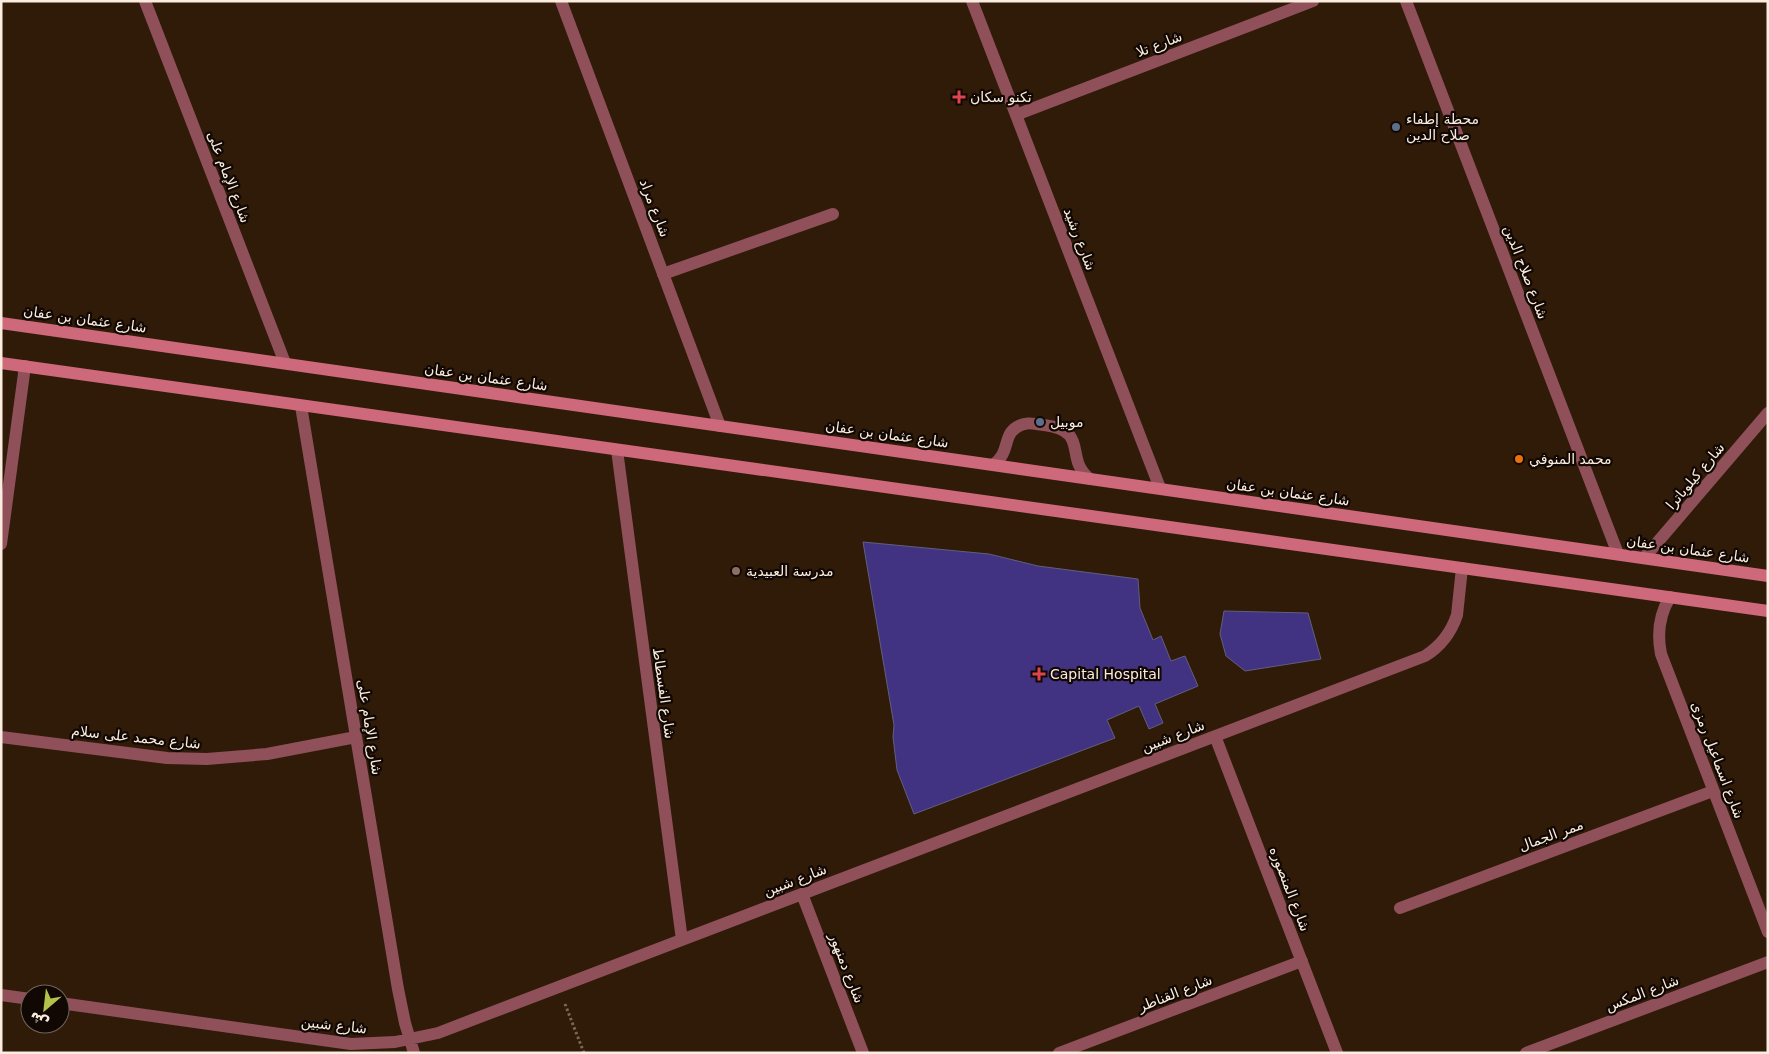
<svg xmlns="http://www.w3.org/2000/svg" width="1769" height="1054" font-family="'DejaVu Sans',Cairo,sans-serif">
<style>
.building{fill:#423282;stroke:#615f7c}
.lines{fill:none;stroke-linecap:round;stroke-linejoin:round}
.path{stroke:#7a6756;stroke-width:3;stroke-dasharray:2.5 2.5;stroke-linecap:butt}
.service{stroke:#8f505a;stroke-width:12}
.minor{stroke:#8f505a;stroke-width:12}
.tertiary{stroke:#8f505a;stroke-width:12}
.secondary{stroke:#cd697a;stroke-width:12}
.health-dot{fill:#e0444e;stroke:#110803;stroke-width:2}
.service-dot{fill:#5c6f8a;stroke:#110803;stroke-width:2}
.food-dot{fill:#e8710a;stroke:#110803;stroke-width:2}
.education-dot{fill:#8d6e63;stroke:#110803;stroke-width:2}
.labels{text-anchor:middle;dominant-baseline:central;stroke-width:4.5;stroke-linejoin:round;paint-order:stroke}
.street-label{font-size:14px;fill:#fbece0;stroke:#110803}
.poi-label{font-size:14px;fill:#fbece0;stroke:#110803;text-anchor:start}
</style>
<rect width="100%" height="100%" fill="#301b08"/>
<!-- building -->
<path class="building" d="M 863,542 L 989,554 L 1038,566 L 1138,579 L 1140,608 L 1153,640 L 1161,636 L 1171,661 L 1185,656 L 1198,686 L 1155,704 L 1163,723 L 1149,729 L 1139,706 L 1107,720 L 1115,738 L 914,814 L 897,770 L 893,737 L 894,725 Z
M 1224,611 L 1308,613 L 1321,659 L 1245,671 L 1226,656 L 1220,634 Z"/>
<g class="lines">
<!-- path -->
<path class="path" d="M 565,1004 L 584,1053"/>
<!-- service -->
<path class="service" d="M 663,274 L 833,214
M 993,465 C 1011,452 1002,436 1017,427 C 1026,421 1034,424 1044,425 C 1091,431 1063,458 1090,479"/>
<!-- minor -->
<path class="minor" d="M 145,1 L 285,363
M 561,1 L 720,426
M 972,1 L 1160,488
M 1406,1 L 1618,554
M 1016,115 L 1313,1
M 301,406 L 398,989 L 405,1023 L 414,1053
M 617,450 L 682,940
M 1,544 L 25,366
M 1215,736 L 1337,1053
M 1,737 L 167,758 L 207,759 L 267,754 L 356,737
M 802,894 L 863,1053
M 1400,908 L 1713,791
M 1,995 L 30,999
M 60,1003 L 351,1044 L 395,1042 L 438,1033 L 1425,656 C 1441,646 1451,633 1457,615 L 1462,568
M 1059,1053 L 1302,961
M 1526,1053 L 1768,962"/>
<!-- tertiary -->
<path class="tertiary" d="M 1644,558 L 1768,413
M 1670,597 C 1659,615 1657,634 1661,654 L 1768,932"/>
<!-- secondary -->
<path class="secondary" d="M 1,323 L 1768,576
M 1,363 L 1768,611"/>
</g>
<!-- markers -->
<g class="health-dot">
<path d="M956.5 89.5h5v5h5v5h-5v5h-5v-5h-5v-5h5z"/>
<path d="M1036.5 666.5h5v5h5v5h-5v5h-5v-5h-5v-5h5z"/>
</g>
<g class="service-dot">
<circle cx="1396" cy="127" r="5"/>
<circle cx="1040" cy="422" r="5"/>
</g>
<circle class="food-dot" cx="1519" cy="459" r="5"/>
<circle class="education-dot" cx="736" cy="571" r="5"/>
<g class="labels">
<!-- street labels -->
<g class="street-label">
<text transform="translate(1159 44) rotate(-21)">شارع تلا</text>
<text transform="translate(229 177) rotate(69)">شارع الإمام على</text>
<text transform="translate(655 208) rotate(69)">شارع مراد</text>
<text transform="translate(1080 239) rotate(69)">شارع رشيد</text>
<text transform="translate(1526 272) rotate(69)">شارع صلاح الدين</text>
<text transform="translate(85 319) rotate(8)">شارع عثمان بن عفان</text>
<text transform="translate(486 377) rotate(8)">شارع عثمان بن عفان</text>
<text transform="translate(887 434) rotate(8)">شارع عثمان بن عفان</text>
<text transform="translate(1695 476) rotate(-50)">شارع كيلوباترا</text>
<text transform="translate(1288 492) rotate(8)">شارع عثمان بن عفان</text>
<text transform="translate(1688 549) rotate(8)">شارع عثمان بن عفان</text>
<text transform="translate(664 693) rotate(82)">شارع الفسطاط</text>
<text transform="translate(370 727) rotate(81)">شارع الإمام على</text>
<text transform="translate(1173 736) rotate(-21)">شارع شبين</text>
<text transform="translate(136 737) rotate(6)">شارع محمد على سلام</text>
<text transform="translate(1718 760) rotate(69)">شارع اسماعيل رمزى</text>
<text transform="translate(1551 835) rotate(-20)">ممر الجمال</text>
<text transform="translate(795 880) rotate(-21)">شارع شبين</text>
<text transform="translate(1290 889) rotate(69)">شارع المنصوره</text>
<text transform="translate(847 968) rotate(69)">شارع دمنهور</text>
<text transform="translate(1175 993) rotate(-21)">شارع القناطر</text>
<text transform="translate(1642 993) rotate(-21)">شارع المكس</text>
<text transform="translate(334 1025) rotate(6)">شارع شبين</text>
</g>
<!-- poi labels -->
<g class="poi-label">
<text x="970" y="97">تكنو سكان</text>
<text x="1406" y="119">محطة إطفاء<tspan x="1406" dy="16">صلاح الدين</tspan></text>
<text x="1050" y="422">موبيل</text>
<text x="1529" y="459">محمد المنوفي</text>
<text x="746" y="571">مدرسة العبيدية</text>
<text x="1050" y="674">Capital Hospital</text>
</g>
</g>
<!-- border -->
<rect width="1769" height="1054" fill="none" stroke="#fbece0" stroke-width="5"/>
<!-- north arrow -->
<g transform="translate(45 1009) rotate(208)"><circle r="24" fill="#110803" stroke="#6f635b"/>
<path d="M0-4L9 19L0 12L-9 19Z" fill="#b3c24b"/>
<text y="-8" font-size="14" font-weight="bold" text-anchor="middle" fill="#fbece0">ش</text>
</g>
</svg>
